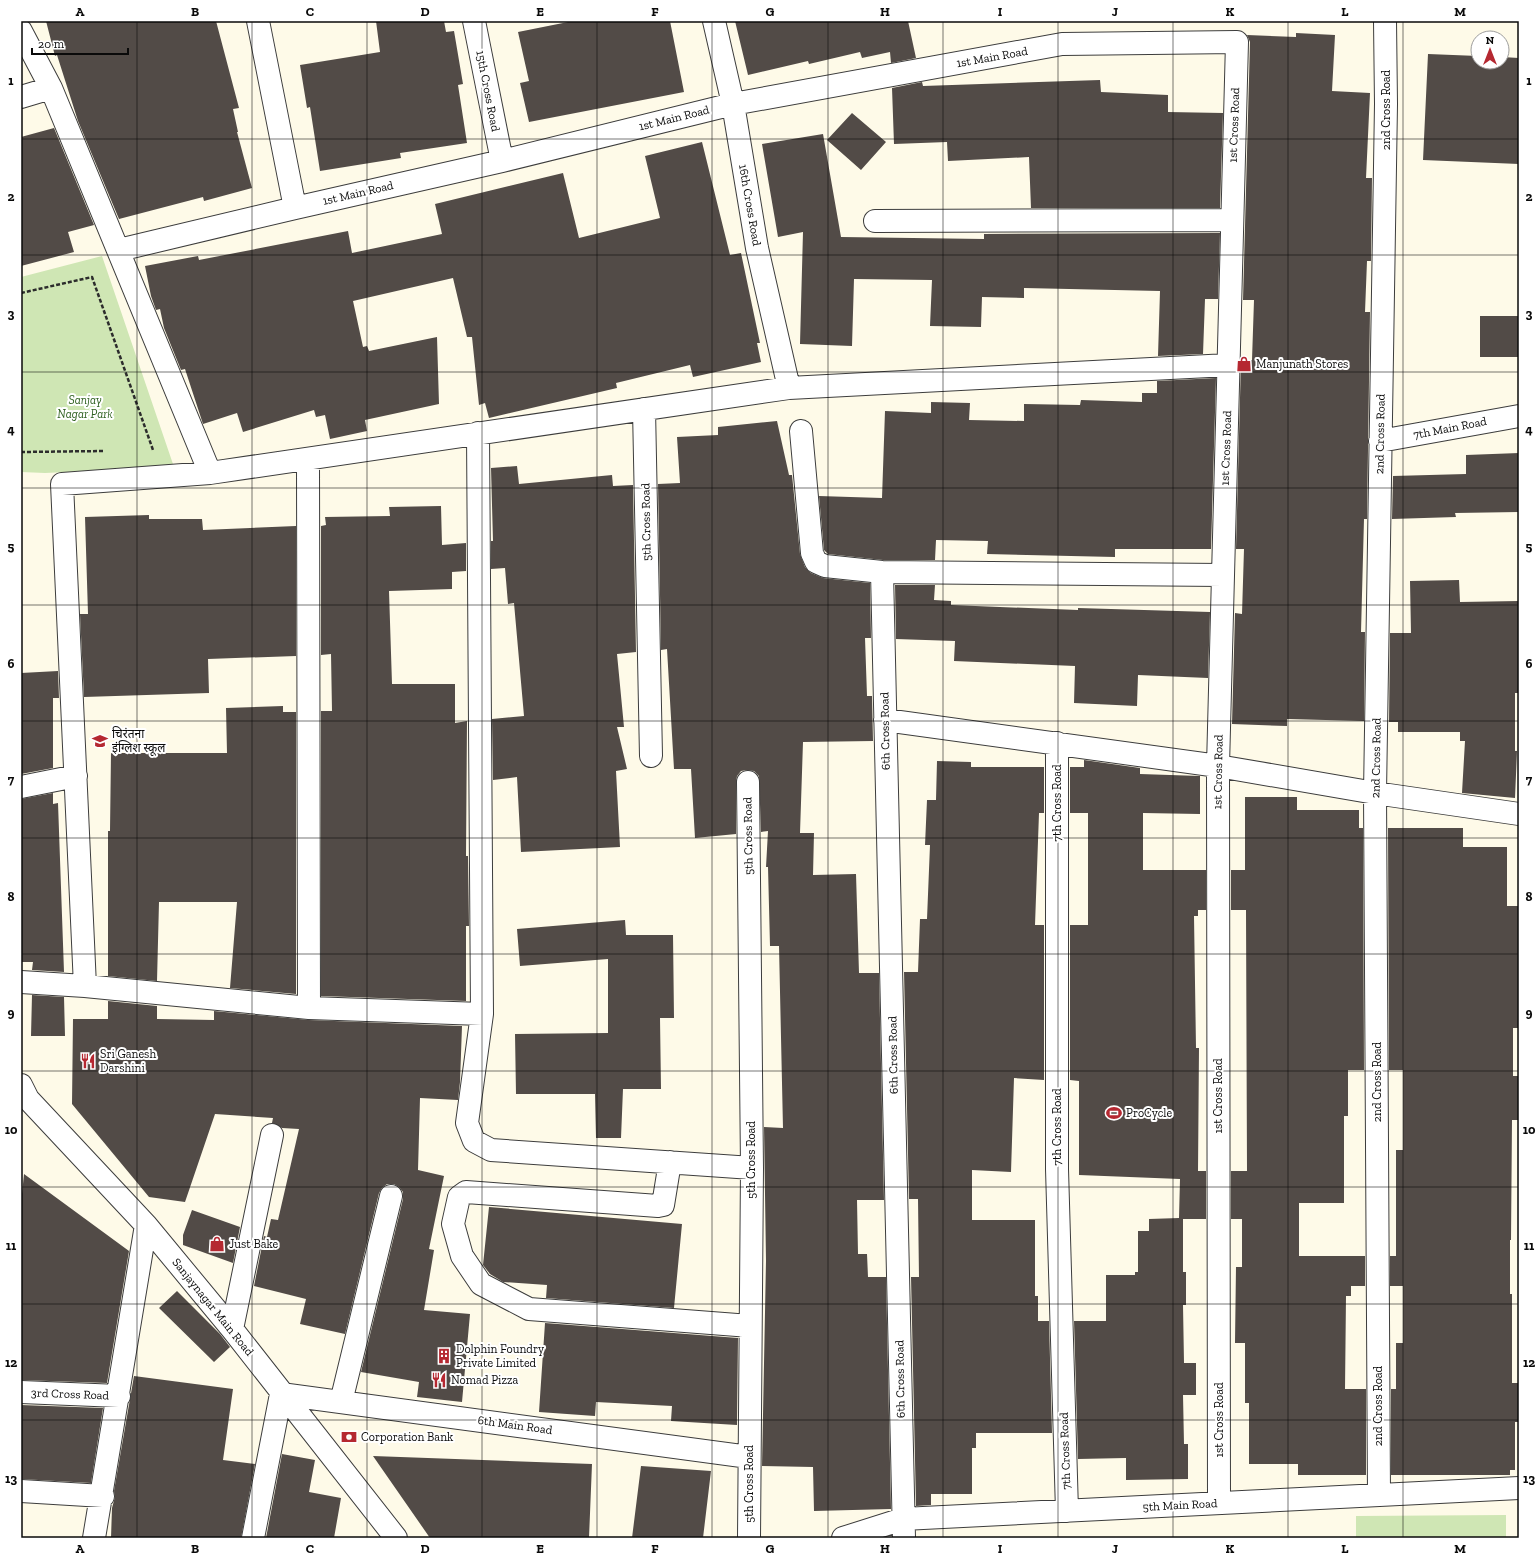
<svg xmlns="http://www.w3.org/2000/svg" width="1540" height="1559" font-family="'Zilla Slab','Noto Sans Devanagari',serif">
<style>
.green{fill:#cfe6b4}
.building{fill:#524b47}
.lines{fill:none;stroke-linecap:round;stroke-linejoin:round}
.minor-casing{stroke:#3d3d3d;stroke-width:24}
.path{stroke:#2c2c2c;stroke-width:2.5;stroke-dasharray:4 2;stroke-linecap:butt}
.minor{stroke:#fff;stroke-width:22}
.grid{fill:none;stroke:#0a0a0a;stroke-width:1;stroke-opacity:0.55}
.labels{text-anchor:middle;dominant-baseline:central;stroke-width:4;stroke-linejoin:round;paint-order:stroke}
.street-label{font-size:12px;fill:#0a0a0a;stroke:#fff}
.poi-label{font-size:12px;fill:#0a0a0a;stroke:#fff;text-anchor:start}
.park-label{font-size:12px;font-style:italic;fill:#2d5f1e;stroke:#fff}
.neatline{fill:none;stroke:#0a0a0a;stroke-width:1.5}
.grid-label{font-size:13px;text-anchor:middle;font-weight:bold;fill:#0a0a0a}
</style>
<rect width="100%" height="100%" fill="#fefae8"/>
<!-- green -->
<path class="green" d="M 102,256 L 174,467 L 45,473 L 21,472 L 21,277 Z
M 1506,1515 L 1506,1538 L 1356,1538 L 1356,1516 Z"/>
<!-- building -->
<path class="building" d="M 46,21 L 216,21 L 239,108 L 233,109 L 238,132 L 237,132 L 252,188 L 204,201 L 203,197 L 119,219 L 78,121 L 57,55 L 55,56 Z
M 376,21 L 444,21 L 446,32 L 454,31 L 463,84 L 458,85 L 467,143 L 400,153 L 401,158 L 320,171 L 310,107 L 307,108 L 300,65 L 380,52 Z
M 573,21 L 670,21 L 684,92 L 529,122 L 520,83 L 529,81 L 518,32 Z
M 735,21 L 908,21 L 916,58 L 891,63 L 890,52 L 862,58 L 860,52 L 809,64 L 808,61 L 748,75 Z
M 1296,33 L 1335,35 L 1332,91 L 1370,93 L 1366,178 L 1372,178 L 1371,261 L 1367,261 L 1365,312 L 1370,312 L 1367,519 L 1364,519 L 1361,632 L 1365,632 L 1364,721 L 1287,719 L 1287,726 L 1232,724 L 1235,613 L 1242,614 L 1244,549 L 1236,549 L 1241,360 L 1252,360 L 1254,300 L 1243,300 L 1250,42 L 1247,35 L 1296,37 Z
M 1428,54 L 1478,56 L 1478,62 L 1502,62 L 1502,57 L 1519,58 L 1519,164 L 1423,160 Z
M 1100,80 L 1101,92 L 1168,95 L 1168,112 L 1223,113 L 1220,208 L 1031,208 L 1029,157 L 948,161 L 947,142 L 894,144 L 892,88 L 922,82 L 923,86 Z
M 852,113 L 886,142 L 861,170 L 827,140 Z
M 54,128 L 94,225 L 68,232 L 74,252 L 21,266 L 21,137 Z
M 823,134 L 841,237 L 984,239 L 984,234 L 1220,233 L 1218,299 L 1205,299 L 1203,354 L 1158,356 L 1160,291 L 1024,288 L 1024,298 L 982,297 L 981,327 L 930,326 L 932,280 L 854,279 L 852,346 L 800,344 L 803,232 L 778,237 L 762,144 Z
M 702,142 L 730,255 L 741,253 L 760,343 L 757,343 L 761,362 L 693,377 L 690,365 L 616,383 L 617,388 L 489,418 L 485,403 L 479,405 L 472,337 L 467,337 L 453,278 L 353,301 L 363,347 L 367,346 L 369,351 L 437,337 L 439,404 L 365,420 L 367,431 L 330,439 L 325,415 L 316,417 L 314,410 L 243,432 L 237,413 L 203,424 L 185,369 L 181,370 L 164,328 L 160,309 L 156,310 L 151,296 L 145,266 L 198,256 L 199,260 L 348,231 L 352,253 L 442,234 L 435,204 L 563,173 L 579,238 L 660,218 L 645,156 Z
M 1480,316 L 1519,316 L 1519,357 L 1480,357 Z
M 1216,378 L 1211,549 L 1115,549 L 1115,557 L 987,554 L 988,541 L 936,540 L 935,560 L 883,560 L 828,554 L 824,550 L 819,496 L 882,498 L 885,411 L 931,413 L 931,402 L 970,403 L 969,420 L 1024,421 L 1024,404 L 1080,405 L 1081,400 L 1142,402 L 1142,393 L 1157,393 L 1157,381 Z
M 777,421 L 789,475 L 792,475 L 800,554 L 805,567 L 811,573 L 823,578 L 870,583 L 871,638 L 865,638 L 867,696 L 872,696 L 873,741 L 803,742 L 800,833 L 814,833 L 813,875 L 856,874 L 859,973 L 879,973 L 884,1200 L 857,1200 L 858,1254 L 867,1254 L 868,1277 L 886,1277 L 891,1509 L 814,1511 L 813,1467 L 762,1466 L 766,1261 L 764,1127 L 783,1128 L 779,946 L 770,946 L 768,867 L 766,867 L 768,831 L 761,832 L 759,776 L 754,771 L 747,770 L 741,771 L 737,776 L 736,782 L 736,834 L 695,838 L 691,769 L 674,769 L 667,649 L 661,650 L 658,484 L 680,483 L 677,437 L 718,435 L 718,427 Z
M 1519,453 L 1519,512 L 1455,513 L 1456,517 L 1392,519 L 1393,476 L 1466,474 L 1466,455 Z
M 517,466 L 519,484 L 612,475 L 613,486 L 633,485 L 636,652 L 617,654 L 624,727 L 617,727 L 627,769 L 616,771 L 620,847 L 521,852 L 517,777 L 493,780 L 492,719 L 524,716 L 514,603 L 508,604 L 505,568 L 491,569 L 491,541 L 493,541 L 491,468 Z
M 441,506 L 442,545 L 466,543 L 466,571 L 452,572 L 452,589 L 389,591 L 392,684 L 455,684 L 455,723 L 467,721 L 466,856 L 468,856 L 469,926 L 466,926 L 466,1001 L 321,996 L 321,711 L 332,711 L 331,654 L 321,655 L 321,526 L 326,525 L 325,517 L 390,516 L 389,507 Z
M 149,515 L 149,519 L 202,519 L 203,530 L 296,526 L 296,656 L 208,659 L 209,693 L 84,697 L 80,614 L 88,614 L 85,517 Z
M 1459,580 L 1460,602 L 1519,601 L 1519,693 L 1515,693 L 1515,751 L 1517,751 L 1515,798 L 1462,793 L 1465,741 L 1460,741 L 1460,732 L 1398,732 L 1398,722 L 1389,722 L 1390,633 L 1411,633 L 1410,581 Z
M 895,585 L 935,585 L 934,600 L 951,601 L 951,605 L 1078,610 L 1078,608 L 1210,612 L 1208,678 L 1138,675 L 1137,706 L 1074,703 L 1075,666 L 954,661 L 955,641 L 896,639 Z
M 58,671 L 59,698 L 53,698 L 53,768 L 21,774 L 21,673 Z
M 283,706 L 283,712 L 296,712 L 296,994 L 230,988 L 237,902 L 159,902 L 157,981 L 108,976 L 108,831 L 110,831 L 111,753 L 227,753 L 226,708 Z
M 1084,760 L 1140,768 L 1140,774 L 1200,776 L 1200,814 L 1143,813 L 1143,870 L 1206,870 L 1206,910 L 1198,910 L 1198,916 L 1194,916 L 1196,1048 L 1199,1048 L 1198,1171 L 1206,1171 L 1206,1219 L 1183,1219 L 1183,1272 L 1186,1272 L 1186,1305 L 1183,1305 L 1184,1363 L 1196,1363 L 1196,1395 L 1183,1395 L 1184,1444 L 1188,1444 L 1188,1479 L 1126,1480 L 1126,1458 L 1078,1459 L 1074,1321 L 1106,1321 L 1106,1275 L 1135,1275 L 1135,1272 L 1138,1272 L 1138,1231 L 1149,1231 L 1149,1219 L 1179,1218 L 1180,1179 L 1079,1175 L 1079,1081 L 1070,1080 L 1070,925 L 1088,925 L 1088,813 L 1070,813 L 1070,767 L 1084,767 Z
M 937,761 L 971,762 L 971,767 L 1044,767 L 1044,813 L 1039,813 L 1035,925 L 1044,925 L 1044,1080 L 1014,1078 L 1011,1172 L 972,1170 L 972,1220 L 1035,1220 L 1035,1296 L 1038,1296 L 1038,1321 L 1049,1321 L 1052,1433 L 976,1433 L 976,1448 L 972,1448 L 972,1494 L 931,1494 L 931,1505 L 916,1506 L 911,1277 L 919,1277 L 918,1199 L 909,1199 L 904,972 L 918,972 L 920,919 L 927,919 L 930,845 L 925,845 L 927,800 L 936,800 Z
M 53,793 L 53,804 L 58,803 L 64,972 L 32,970 L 33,962 L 21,962 L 21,799 Z
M 1245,797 L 1297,797 L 1297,810 L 1359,810 L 1359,828 L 1363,828 L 1364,1070 L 1348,1070 L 1348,1116 L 1344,1116 L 1344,1203 L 1299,1203 L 1299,1256 L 1365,1256 L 1365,1286 L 1351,1286 L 1351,1296 L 1346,1296 L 1345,1389 L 1366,1389 L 1366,1475 L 1298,1475 L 1298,1464 L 1249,1464 L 1249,1403 L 1245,1403 L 1245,1343 L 1235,1343 L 1236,1267 L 1242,1267 L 1242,1219 L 1231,1219 L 1231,1171 L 1247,1171 L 1246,910 L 1231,910 L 1231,870 L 1245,870 Z
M 1388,828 L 1463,828 L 1463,847 L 1507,847 L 1507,906 L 1519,906 L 1519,1028 L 1513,1028 L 1513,1076 L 1518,1076 L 1518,1120 L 1512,1120 L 1511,1240 L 1510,1240 L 1510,1294 L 1512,1294 L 1512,1383 L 1519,1383 L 1519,1422 L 1515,1422 L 1515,1470 L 1510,1470 L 1510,1475 L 1391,1475 L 1391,1389 L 1396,1389 L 1396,1343 L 1403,1343 L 1403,1286 L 1390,1286 L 1390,1256 L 1396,1256 L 1396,1150 L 1403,1150 L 1403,1070 L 1389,1070 Z
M 625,920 L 626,935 L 673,935 L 674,1018 L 660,1018 L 661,1089 L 623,1089 L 621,1138 L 596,1138 L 595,1094 L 516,1094 L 515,1034 L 608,1033 L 608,959 L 520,966 L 517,929 Z
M 32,995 L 64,997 L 65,1036 L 31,1036 Z
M 108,1001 L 157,1006 L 157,1019 L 214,1020 L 214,1011 L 309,1020 L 462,1026 L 460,1082 L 458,1100 L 420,1098 L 418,1170 L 444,1176 L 429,1249 L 434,1250 L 424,1310 L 470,1314 L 462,1402 L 417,1397 L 419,1382 L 361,1372 L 403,1199 L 403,1192 L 399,1187 L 394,1184 L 387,1184 L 382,1188 L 379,1193 L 345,1334 L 300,1324 L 306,1299 L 254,1286 L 264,1236 L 267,1237 L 271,1219 L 278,1220 L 299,1129 L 282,1128 L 272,1123 L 273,1118 L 215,1114 L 185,1202 L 149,1197 L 72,1104 L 73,1019 L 108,1019 Z
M 24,1174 L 129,1251 L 107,1383 L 21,1380 L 21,1204 Z
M 489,1207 L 682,1224 L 674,1308 L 546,1298 L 547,1285 L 503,1282 L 490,1274 L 483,1265 Z
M 192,1210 L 240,1227 L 233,1263 L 183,1245 L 183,1235 Z
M 177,1291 L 220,1334 L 230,1347 L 214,1362 L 159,1308 Z
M 545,1323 L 738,1338 L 737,1425 L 671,1421 L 672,1406 L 596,1402 L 595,1416 L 539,1412 Z
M 134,1376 L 233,1389 L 223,1460 L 255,1464 L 241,1538 L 111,1538 L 112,1508 L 115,1497 L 114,1491 Z
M 21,1405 L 103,1408 L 91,1483 L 21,1479 Z
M 282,1454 L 315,1460 L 309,1492 L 341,1498 L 334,1538 L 266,1538 Z
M 373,1456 L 592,1464 L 589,1538 L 430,1538 Z
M 641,1466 L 711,1471 L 703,1538 L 632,1538 Z"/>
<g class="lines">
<defs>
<path id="minor" d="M 258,21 L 295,208
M 474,21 L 502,161
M 714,21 L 733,104 L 757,248 L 789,388
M 21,31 L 51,88 L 210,473
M 21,97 L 51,88
M 875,221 L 1232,220
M 119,250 L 295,208 L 502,161 L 733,104 L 1062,44 L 1237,42 L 1218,766 L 1219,1503
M 644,409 L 651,756
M 801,431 L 812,553 L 816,562 L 825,566 L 882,572 L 1223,575
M 478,433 L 482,1014 L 467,1123 L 474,1141 L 491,1150 L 752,1168
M 1380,441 L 1519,416
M 308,460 L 309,1008
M 882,572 L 904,1538
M 885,720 L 1218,766 L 1375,793 L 1519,814
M 1057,743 L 1057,1169 L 1067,1511
M 748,782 L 752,1168 L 749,1538
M 21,787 L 76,776
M 21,982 L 85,986 L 309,1008 L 482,1014
M 85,986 L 62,484 L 210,473 L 789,388 L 1228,365
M 21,1085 L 28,1099 L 146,1225 L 232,1329 L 396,1538
M 670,1162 L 663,1205 L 658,1206 L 466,1192 L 459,1197 L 453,1224 L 462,1256 L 481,1284 L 529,1309 L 750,1326
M 232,1329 L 272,1135
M 21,1392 L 119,1396
M 341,1402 L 391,1196
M 21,1491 L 103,1496
M 1379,1495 L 1375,793 L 1386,104 L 1385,21
M 94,1538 L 146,1225
M 253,1538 L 281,1394 L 749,1457
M 843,1538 L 903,1519 L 1519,1488"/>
</defs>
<!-- minor casing -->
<use href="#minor" class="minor-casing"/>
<!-- path -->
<path class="path" d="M 21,293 L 92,277 L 153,450
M 21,452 L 104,451"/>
<!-- minor -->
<use href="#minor" class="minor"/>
</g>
<!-- grid -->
<path class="grid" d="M 137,21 L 137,1538M 252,21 L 252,1538M 367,21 L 367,1538M 482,21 L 482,1538M 597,21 L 597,1538M 712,21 L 712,1538M 828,21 L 828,1538M 943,21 L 943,1538M 1058,21 L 1058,1538M 1173,21 L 1173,1538M 1288,21 L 1288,1538M 1403,21 L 1403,1538M 21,139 L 1519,139M 21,255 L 1519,255M 21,372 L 1519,372M 21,488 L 1519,488M 21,605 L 1519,605M 21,721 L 1519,721M 21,838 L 1519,838M 21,954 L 1519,954M 21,1071 L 1519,1071M 21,1187 L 1519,1187M 21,1304 L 1519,1304M 21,1420 L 1519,1420"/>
<!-- icons -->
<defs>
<symbol id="shop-bare" viewBox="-9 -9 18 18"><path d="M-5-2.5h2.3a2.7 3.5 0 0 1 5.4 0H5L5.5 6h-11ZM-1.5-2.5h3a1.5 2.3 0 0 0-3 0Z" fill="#b52831" stroke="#fff" stroke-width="2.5" paint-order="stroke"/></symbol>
<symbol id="school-bare" viewBox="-9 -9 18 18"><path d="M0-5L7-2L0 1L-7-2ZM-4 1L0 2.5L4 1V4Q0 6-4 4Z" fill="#b52831" stroke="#fff" stroke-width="2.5" paint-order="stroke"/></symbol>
<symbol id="restaurant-bare" viewBox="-9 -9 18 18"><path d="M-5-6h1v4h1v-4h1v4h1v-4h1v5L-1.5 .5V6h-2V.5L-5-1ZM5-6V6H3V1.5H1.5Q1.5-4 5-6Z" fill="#b52831" stroke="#fff" stroke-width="2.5" paint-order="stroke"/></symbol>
<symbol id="stadium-bare" viewBox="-9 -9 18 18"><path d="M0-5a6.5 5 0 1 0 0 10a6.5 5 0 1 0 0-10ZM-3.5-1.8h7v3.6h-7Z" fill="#b52831" stroke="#fff" stroke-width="2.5" paint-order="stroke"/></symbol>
<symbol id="building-bare" viewBox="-9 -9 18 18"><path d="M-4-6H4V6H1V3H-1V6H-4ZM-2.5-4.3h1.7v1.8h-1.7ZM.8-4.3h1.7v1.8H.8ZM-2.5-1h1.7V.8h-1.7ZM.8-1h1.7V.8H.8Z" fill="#b52831" stroke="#fff" stroke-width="2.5" paint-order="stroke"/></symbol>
<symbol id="bank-bare" viewBox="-9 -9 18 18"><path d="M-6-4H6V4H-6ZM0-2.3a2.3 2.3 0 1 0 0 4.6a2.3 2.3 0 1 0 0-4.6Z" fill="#b52831" stroke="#fff" stroke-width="2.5" paint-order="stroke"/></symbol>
</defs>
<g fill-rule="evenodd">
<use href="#shop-bare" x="1233" y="353" width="22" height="22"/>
<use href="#school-bare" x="89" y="730" width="22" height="22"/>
<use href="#restaurant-bare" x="77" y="1050" width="22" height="22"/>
<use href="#stadium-bare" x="1103" y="1102" width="22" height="22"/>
<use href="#shop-bare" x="206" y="1233" width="22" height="22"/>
<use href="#building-bare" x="433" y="1345" width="22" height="22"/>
<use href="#restaurant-bare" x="428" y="1369" width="22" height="22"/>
<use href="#bank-bare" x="338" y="1426" width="22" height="22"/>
</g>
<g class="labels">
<!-- street labels -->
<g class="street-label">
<text transform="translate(992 57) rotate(-10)">1st Main Road</text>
<text transform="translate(488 91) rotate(79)">15th Cross Road</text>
<text transform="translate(1386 110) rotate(-90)">2nd Cross Road</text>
<text transform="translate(674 118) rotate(-14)">1st Main Road</text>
<text transform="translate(1234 125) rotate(-88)">1st Cross Road</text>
<text transform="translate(358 193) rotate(-13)">1st Main Road</text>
<text transform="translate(750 205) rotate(80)">16th Cross Road</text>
<text transform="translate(1450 428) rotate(-11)">7th Main Road</text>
<text transform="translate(1380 434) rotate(-89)">2nd Cross Road</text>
<text transform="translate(1226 448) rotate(-88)">1st Cross Road</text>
<text transform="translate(646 522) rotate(-91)">5th Cross Road</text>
<text transform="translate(885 731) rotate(-91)">6th Cross Road</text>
<text transform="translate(1376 758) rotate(-89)">2nd Cross Road</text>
<text transform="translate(1218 772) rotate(-89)">1st Cross Road</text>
<text transform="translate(1057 803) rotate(-90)">7th Cross Road</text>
<text transform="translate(748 836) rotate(-91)">5th Cross Road</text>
<text transform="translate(893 1055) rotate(-91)">6th Cross Road</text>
<text transform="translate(1377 1082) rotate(-90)">2nd Cross Road</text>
<text transform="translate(1218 1096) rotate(-90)">1st Cross Road</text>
<text transform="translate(1057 1127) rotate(-90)">7th Cross Road</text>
<text transform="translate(751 1160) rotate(-90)">5th Cross Road</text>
<text transform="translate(213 1307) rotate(51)">Sanjaynagar Main Road</text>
<text transform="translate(900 1379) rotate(-91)">6th Cross Road</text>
<text transform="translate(70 1394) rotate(2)">3rd Cross Road</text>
<text transform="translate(1378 1406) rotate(-90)">2nd Cross Road</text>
<text transform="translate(1219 1420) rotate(-90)">1st Cross Road</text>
<text transform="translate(515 1425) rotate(8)">6th Main Road</text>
<text transform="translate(1065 1451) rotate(-92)">7th Cross Road</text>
<text transform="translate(749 1484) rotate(-90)">5th Cross Road</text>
<text transform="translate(1180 1505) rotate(-3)">5th Main Road</text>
</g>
<!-- poi labels -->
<g class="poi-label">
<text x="1256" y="364">Manjunath Stores</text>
<text x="112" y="734">चिरंतना<tspan x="112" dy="14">इंग्लिश स्कूल</tspan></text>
<text x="100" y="1054">Sri Ganesh<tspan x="100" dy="14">Darshini</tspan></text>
<text x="1126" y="1113">ProCycle</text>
<text x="229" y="1244">Just Bake</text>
<text x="456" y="1349">Dolphin Foundry<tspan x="456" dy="14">Private Limited</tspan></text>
<text x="451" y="1380">Nomad Pizza</text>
<text x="361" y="1437">Corporation Bank</text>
</g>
<!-- park labels -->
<g class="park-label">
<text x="85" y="400">Sanjay<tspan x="85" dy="14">Nagar Park</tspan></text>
</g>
</g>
<!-- border -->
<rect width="1540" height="1559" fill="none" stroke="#ffffff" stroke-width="44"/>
<!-- north arrow -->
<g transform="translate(1490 50)"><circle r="19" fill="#ffffff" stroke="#9d9d9d"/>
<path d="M0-3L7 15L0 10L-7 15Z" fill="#b52831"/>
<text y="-6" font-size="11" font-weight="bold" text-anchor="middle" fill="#0a0a0a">N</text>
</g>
<!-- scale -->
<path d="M32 48v6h96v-6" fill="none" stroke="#0a0a0a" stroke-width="2"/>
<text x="38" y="48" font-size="12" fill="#0a0a0a" stroke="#ffffff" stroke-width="3" paint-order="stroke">20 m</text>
<rect x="22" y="22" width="1496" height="1515" class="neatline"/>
<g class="grid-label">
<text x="80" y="16">A</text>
<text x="195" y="16">B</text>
<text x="310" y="16">C</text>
<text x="425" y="16">D</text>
<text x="540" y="16">E</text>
<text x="655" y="16">F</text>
<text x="770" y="16">G</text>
<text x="885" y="16">H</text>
<text x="1000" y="16">I</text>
<text x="1115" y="16">J</text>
<text x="1230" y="16">K</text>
<text x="1345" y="16">L</text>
<text x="1460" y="16">M</text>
<text x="11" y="85">1</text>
<text x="1529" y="85">1</text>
<text x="11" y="201">2</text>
<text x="1529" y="201">2</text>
<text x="11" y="318">3</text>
<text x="1529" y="318">3</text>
<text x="11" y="434">4</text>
<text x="1529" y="434">4</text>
<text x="11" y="551">5</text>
<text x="1529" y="551">5</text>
<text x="11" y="668">6</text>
<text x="1529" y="668">6</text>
<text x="11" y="784">7</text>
<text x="1529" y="784">7</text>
<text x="11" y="901">8</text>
<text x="1529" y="901">8</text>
<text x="11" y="1017">9</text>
<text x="1529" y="1017">9</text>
<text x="11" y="1134">10</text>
<text x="1529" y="1134">10</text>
<text x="11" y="1250">11</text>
<text x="1529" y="1250">11</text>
<text x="11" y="1367">12</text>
<text x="1529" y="1367">12</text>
<text x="11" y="1483">13</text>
<text x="1529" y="1483">13</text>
<text x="80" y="1553">A</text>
<text x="195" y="1553">B</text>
<text x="310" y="1553">C</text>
<text x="425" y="1553">D</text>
<text x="540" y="1553">E</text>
<text x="655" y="1553">F</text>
<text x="770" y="1553">G</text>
<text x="885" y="1553">H</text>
<text x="1000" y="1553">I</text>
<text x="1115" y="1553">J</text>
<text x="1230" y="1553">K</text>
<text x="1345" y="1553">L</text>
<text x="1460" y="1553">M</text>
</g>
</svg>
